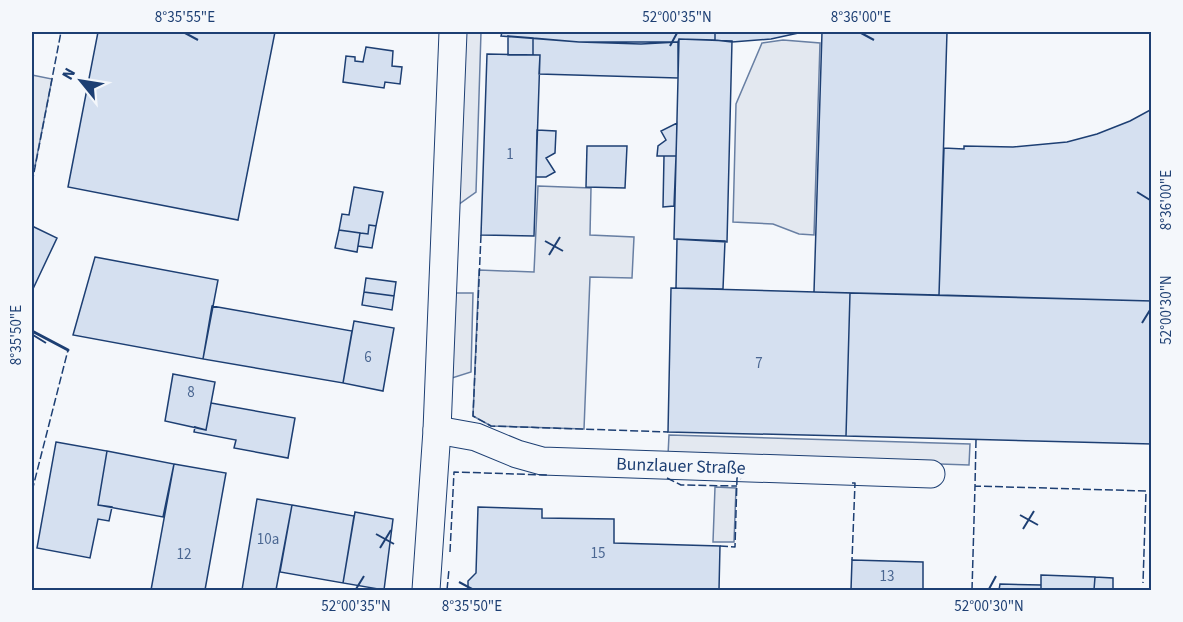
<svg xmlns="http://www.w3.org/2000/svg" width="1183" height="622" font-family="'Source Sans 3',sans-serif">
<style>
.parking{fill:#e3e8f0;stroke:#687fa3;stroke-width:1.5}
.building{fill:#d5e0f0;stroke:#1d3f73;stroke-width:1.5}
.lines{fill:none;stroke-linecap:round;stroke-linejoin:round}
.minor-casing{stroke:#1d3f73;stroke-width:29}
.minor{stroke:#f4f7fb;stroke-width:27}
.fence{stroke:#1d3f73;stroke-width:1.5;stroke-dasharray:8 3;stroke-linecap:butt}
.wall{stroke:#1d3f73;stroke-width:3}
.ticks{fill:none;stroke:#1d3f73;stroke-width:2}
.labels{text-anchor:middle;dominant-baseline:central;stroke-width:4.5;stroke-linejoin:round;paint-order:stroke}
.number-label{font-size:15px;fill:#4b6792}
.street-label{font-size:18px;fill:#1d3f73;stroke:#f4f7fb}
.neatline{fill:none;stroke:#1d3f73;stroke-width:2}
.ticks-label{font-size:15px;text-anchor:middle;fill:#1d3f73}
</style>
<rect width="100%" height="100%" fill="#f4f7fb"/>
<!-- parking -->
<path class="parking" d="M 461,32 L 481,32 L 476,192 L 455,207 Z
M 783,40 L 820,43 L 814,235 L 799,234 L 773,224 L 733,222 L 736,104 L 762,43 Z
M 32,75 L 52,79 L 35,166 L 32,165 Z
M 538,186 L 591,188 L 590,235 L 634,237 L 632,278 L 590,277 L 584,429 L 491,426 L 473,416 L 479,270 L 534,272 Z
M 453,293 L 473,293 L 471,372 L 452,378 Z
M 669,435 L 970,444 L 969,465 L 668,455 Z
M 715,487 L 736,488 L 734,542 L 713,542 Z"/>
<!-- building -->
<path class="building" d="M 98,32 L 275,32 L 238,220 L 68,187 Z
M 502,32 L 715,32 L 715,40 L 679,39 L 678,42 L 641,44 L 579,42 L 501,36 Z
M 715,32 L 803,32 L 771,39 L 732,42 L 715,40 Z
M 822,32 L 947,32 L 939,295 L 814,292 Z
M 508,36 L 533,38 L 533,55 L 508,55 Z
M 533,38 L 579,42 L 678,42 L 678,78 L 539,74 L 540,55 L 533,55 Z
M 679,39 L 732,41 L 727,242 L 674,239 Z
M 366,47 L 393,51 L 392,66 L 402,67 L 400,84 L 385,82 L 384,88 L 343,82 L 346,56 L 355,57 L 355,61 L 363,62 Z
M 487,54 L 540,55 L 534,236 L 481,235 Z
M 1152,109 L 1152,301 L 939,295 L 944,148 L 964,149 L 964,146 L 1013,147 L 1067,142 L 1097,134 L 1130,121 Z
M 677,123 L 676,156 L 657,156 L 658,146 L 666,140 L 661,131 Z
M 537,130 L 556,131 L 555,153 L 546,158 L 555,172 L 546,177 L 536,177 Z
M 587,146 L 627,146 L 625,188 L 586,187 Z
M 664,156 L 676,156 L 674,206 L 663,207 Z
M 354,187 L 383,192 L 376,226 L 369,225 L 368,234 L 339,230 L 342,214 L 349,215 Z
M 369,225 L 376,226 L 372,248 L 358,246 L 360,233 L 368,234 Z
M 32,226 L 57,238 L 32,291 Z
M 339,230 L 360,233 L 357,252 L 335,248 Z
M 677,239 L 725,241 L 723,289 L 676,288 Z
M 95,257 L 218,280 L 203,359 L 73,335 Z
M 366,278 L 396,282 L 394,296 L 364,292 Z
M 671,288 L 850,293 L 846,436 L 668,432 Z
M 364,292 L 394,296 L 392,310 L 362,305 Z
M 850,293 L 1152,301 L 1152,444 L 846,436 Z
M 212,306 L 352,331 L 343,383 L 203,359 Z
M 354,321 L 394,328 L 383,391 L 343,383 Z
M 173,374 L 215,382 L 206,430 L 165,421 Z
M 211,403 L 295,418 L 288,458 L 234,448 L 236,440 L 194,432 L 195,427 L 206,430 Z
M 56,442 L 107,451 L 98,505 L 112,507 L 109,521 L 98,519 L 90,558 L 37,548 Z
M 107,451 L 174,464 L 163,517 L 98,505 Z
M 174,464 L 226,473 L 205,590 L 151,590 Z
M 257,499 L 292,505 L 276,590 L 242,590 Z
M 292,505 L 354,516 L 343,583 L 280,572 Z
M 478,507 L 542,509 L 542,518 L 614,519 L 614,543 L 720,546 L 719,590 L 468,590 L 468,581 L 476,573 Z
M 355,512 L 393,519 L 384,590 L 343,583 Z
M 852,560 L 923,562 L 923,590 L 851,590 Z
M 1041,575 L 1095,577 L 1094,590 L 1041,590 Z
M 1095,577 L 1113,578 L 1113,590 L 1094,590 Z
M 1000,584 L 1041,585 L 1041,590 L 999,590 Z"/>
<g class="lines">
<defs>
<g id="minor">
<path id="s1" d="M 437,430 L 476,437 L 517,454 L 542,461 L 931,474"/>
<path d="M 426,590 L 437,430 L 453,32"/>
</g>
</defs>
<!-- minor casing -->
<use href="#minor" class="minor-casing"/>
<!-- minor -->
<use href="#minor" class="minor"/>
<!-- fence -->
<path class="fence" d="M 32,183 L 61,32
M 481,235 L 473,416 L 491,426 L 668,432
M 976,440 L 975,486 L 1146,491 L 1143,583
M 667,478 L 681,485 L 737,486
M 852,483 L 855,483 L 852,560
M 32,491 L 68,350
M 720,546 L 735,547 L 737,478 L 741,479
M 450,552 L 454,472 L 547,475
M 447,590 L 449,569
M 972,590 L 975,486"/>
<!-- wall -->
<path class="wall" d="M 32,331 L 68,350"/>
</g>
<!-- ticks -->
<path class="ticks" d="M 185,33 L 198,40M 861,33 L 874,40M 670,46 L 677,33M 1137,192 L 1150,200M 545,241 L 563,251M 549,255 L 560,237M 1142,323 L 1150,310M 33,335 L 46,343M 1020,515 L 1038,525M 1023,529 L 1034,511M 376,534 L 394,544M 380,548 L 391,530M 459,582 L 472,589M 356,589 L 364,576M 989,589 L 996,576"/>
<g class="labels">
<!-- number labels -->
<g class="number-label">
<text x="510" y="154">1</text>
<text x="368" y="357">6</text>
<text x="759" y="363">7</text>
<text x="191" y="392">8</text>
<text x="268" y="539">10a</text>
<text x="598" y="553">15</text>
<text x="184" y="554">12</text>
<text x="887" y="576">13</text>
</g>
<!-- street labels -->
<g class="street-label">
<text stroke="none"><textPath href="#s1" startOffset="249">Bunzlauer Straße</textPath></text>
</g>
</g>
<!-- border -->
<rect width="1183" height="622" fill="none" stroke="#f4f7fb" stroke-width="66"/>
<!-- north arrow -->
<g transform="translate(81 81) rotate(300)" stroke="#f4f7fb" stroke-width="4.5" paint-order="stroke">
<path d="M0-4.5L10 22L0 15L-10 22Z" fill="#1d3f73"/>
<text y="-9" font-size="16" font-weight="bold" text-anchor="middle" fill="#1d3f73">N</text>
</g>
<rect x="33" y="33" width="1117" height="556" class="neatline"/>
<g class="ticks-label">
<text x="185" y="22">8°35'55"E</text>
<text x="677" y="22">52°00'35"N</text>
<text x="861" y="22">8°36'00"E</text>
<text transform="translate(1166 200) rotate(-90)" y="5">8°36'00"E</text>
<text transform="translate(1166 310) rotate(-90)" y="5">52°00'30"N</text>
<text transform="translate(16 335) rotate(-90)" y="5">8°35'50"E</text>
<text x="356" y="611">52°00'35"N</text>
<text x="472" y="611">8°35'50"E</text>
<text x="989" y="611">52°00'30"N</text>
</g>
</svg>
